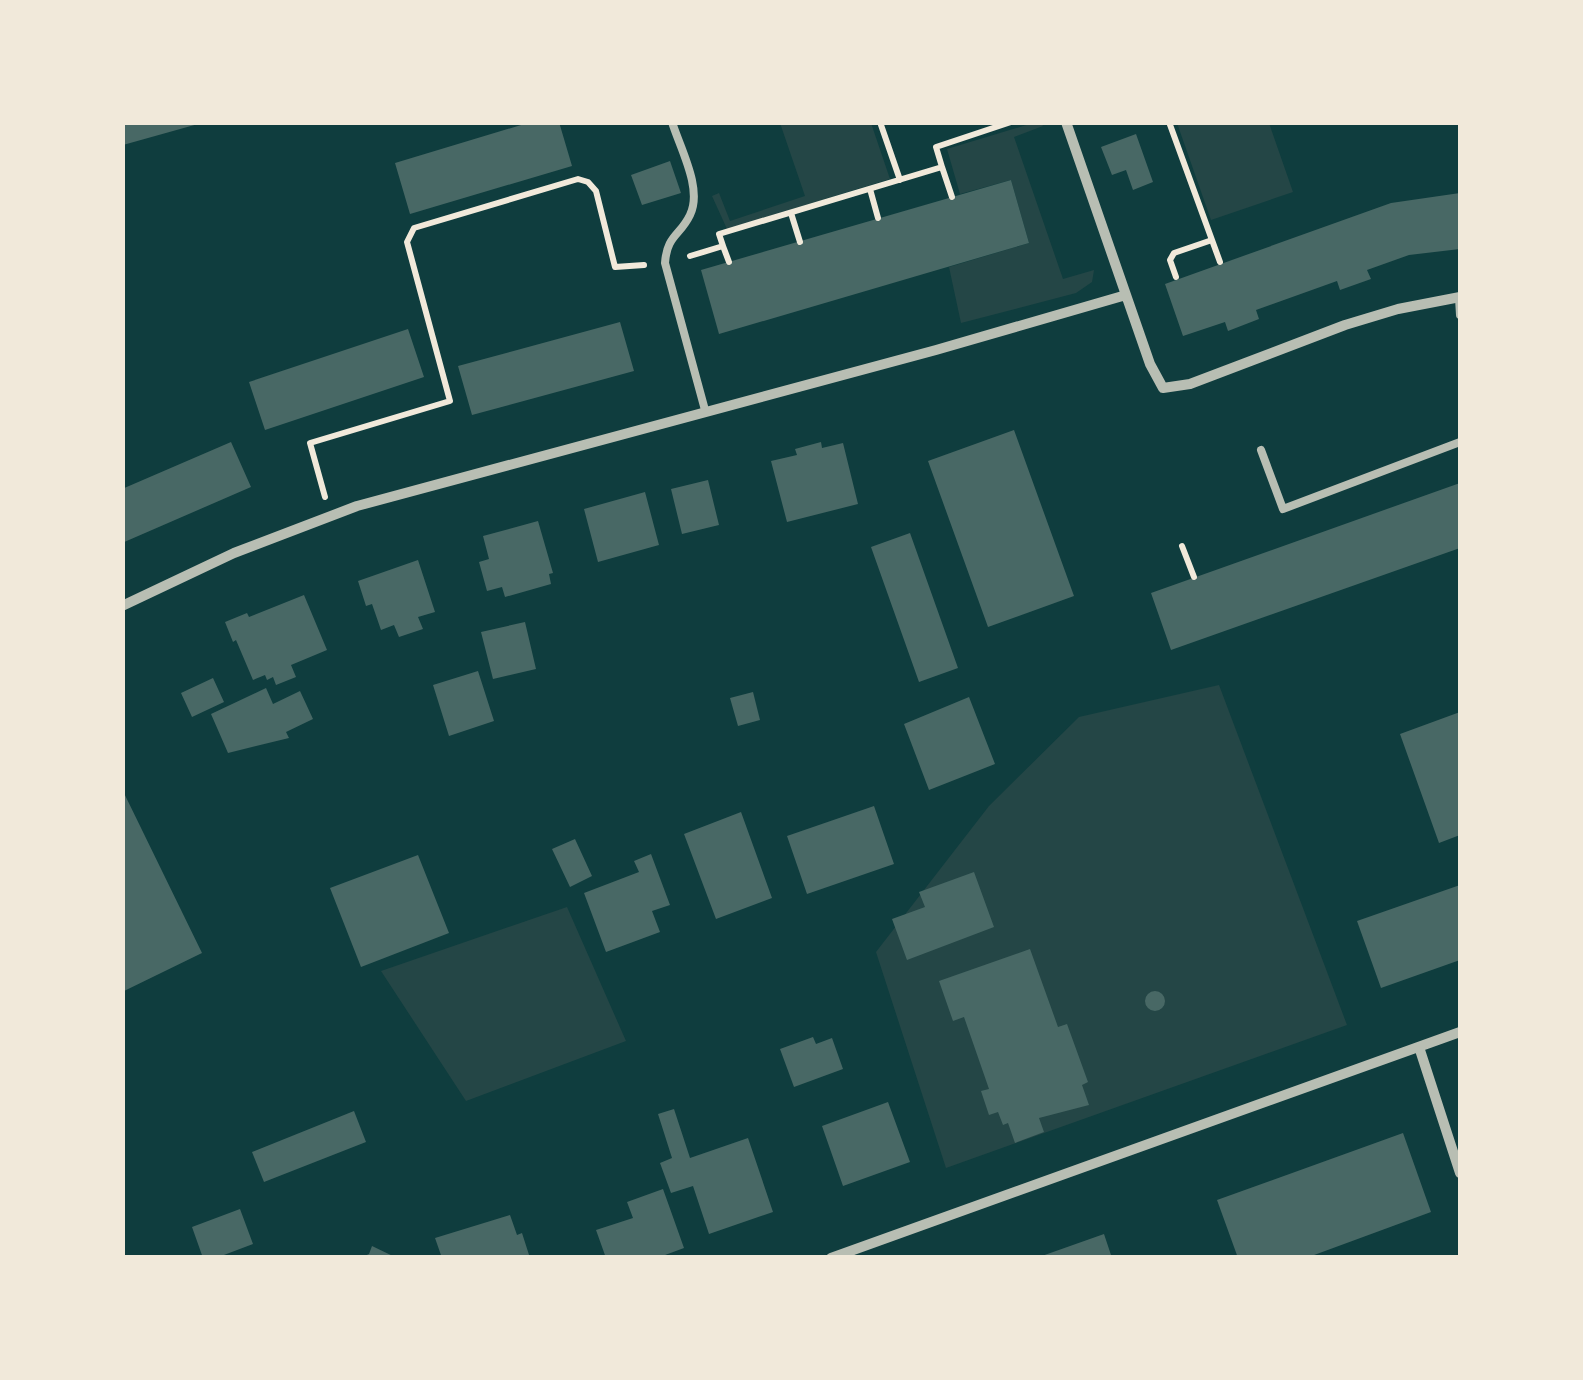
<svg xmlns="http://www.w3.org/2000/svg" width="1583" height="1380" font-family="Arial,sans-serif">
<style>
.green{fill:#244646}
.building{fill:#486865}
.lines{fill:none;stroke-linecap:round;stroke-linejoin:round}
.path{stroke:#f1e9da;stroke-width:6}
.service{stroke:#b8beb3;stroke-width:8}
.minor{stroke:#b8beb3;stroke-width:10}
</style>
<rect width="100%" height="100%" fill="#0f3d3e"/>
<!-- green -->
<path class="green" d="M 780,123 L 871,123 L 890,179 L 727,229 L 712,196 L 719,193 L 730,221 L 805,196 Z
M 1033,123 L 1041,123 L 1043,126 L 1014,137 L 1063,279 L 1094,270 L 1092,282 L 1076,293 L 961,323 L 949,267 L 1029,243 L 1011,180 L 960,194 L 947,149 Z
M 1177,123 L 1269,123 L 1293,192 L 1211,220 Z
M 1219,685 L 1347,1025 L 946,1168 L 876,952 L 989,806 L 1079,717 Z
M 567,907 L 626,1041 L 466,1101 L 381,971 Z"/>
<!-- building -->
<path class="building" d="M 122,122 L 198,122 L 198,124 L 123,145 Z
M 531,122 L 559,122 L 572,166 L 410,214 L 395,163 Z
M 1136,134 L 1153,182 L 1133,190 L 1126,170 L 1112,175 L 1101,147 Z
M 670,161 L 681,193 L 642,205 L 631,175 Z
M 1011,180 L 1029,243 L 719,334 L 701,270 Z
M 1460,193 L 1460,249 L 1409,255 L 1367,270 L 1371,279 L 1340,290 L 1337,281 L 1256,310 L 1259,319 L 1228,331 L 1225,322 L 1183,336 L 1165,284 L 1391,203 Z
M 620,322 L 634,371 L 472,415 L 458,366 Z
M 408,329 L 424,377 L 265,430 L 249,382 Z
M 1014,430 L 1074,596 L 988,627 L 928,461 Z
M 231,442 L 251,487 L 122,543 L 122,489 Z
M 821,442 L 822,448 L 843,443 L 858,504 L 787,522 L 771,461 L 797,455 L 795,449 Z
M 708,480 L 719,525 L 682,534 L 671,489 Z
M 1460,483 L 1460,548 L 1171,650 L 1151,593 Z
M 645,492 L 659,545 L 598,562 L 584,509 Z
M 538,521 L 553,573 L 549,574 L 551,584 L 505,597 L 502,587 L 487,591 L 479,562 L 489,559 L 483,536 Z
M 910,533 L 958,668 L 919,682 L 871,547 Z
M 418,560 L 435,612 L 418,617 L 423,629 L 399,637 L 394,625 L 381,630 L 372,604 L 366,606 L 358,581 Z
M 304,595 L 327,650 L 291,665 L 296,677 L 276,685 L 273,677 L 267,680 L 265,675 L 253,680 L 236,640 L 233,642 L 225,622 L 247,613 L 249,617 Z
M 525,622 L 536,669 L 493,679 L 481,632 Z
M 478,671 L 494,721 L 449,736 L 433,685 Z
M 213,678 L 224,702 L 192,717 L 181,693 Z
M 266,688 L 273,704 L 300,691 L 313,719 L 286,732 L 289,738 L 228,753 L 211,714 Z
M 753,692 L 760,720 L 738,726 L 730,698 Z
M 969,697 L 995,764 L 929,790 L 904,724 Z
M 1460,712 L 1460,835 L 1439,843 L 1400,734 Z
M 122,789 L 202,953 L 122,992 Z
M 874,806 L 894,864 L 807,894 L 787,836 Z
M 741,812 L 772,898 L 716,919 L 684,834 Z
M 575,839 L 592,876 L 570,887 L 552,849 Z
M 651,854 L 670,905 L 652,911 L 660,932 L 606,952 L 584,893 L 639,872 L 634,861 Z
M 418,855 L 449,933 L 361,967 L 330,888 Z
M 974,872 L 994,927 L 907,960 L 892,919 L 925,907 L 919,892 Z
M 1460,885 L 1460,960 L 1381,988 L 1357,921 Z
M 1030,949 L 1058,1027 L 1067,1024 L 1088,1082 L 1082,1085 L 1089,1105 L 1039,1118 L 1044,1132 L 1015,1143 L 1008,1123 L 1003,1125 L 998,1112 L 989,1115 L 981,1091 L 989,1089 L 964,1017 L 953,1021 L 939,981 Z
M1145 1001a10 10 0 1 1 20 0a10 10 0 1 1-20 0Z
M 813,1037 L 816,1044 L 832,1038 L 843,1069 L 794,1087 L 780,1049 Z
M 888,1102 L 910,1162 L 843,1186 L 822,1126 Z
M 674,1109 L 690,1158 L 748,1138 L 773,1212 L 709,1234 L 693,1186 L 671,1193 L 660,1163 L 672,1158 L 658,1114 Z
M 354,1111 L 366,1142 L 264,1182 L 252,1152 Z
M 1403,1133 L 1431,1212 L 1306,1258 L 1238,1258 L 1217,1200 Z
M 663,1189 L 684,1248 L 657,1258 L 606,1258 L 596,1230 L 633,1218 L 627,1202 Z
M 240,1209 L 253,1244 L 216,1258 L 203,1258 L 192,1227 Z
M 510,1215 L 517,1235 L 522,1233 L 530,1258 L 442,1258 L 435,1238 Z
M 1104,1234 L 1112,1258 L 1039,1258 L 1039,1257 Z
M 372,1246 L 397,1258 L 360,1258 L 369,1254 Z"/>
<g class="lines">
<!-- path -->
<path class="path" d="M 880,122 L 900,180
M 1169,122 L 1220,262
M 942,167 L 952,197
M 870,189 L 878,218
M 791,213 L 800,242
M 723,246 L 729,262
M 690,256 L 723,246 L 719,234 L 942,167 L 936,147 L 1011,122
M 1176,277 L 1170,260 L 1174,253 L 1212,240
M 325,497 L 310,443 L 450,401 L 407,242 L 414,228 L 578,179 L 588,182 L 596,191 L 615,267 L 644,265
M 1182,546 L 1194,577"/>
<!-- service -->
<path class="service" d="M 672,122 C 680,148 703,189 690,215 C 680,236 667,235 665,263 L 705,410
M 1459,298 L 1460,315
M 1261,450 L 1283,509 L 1460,442"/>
<!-- minor -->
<path class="minor" d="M 1066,122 L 1150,364 L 1163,388 L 1190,384 L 1345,325 L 1398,309 L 1460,297
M 122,606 L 234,553 L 357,506 L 936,350 L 1126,295
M 1419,1047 L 1460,1173
M 831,1258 L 1460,1032"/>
</g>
<!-- border -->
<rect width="1583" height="1380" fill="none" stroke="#f1e9da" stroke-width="250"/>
</svg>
